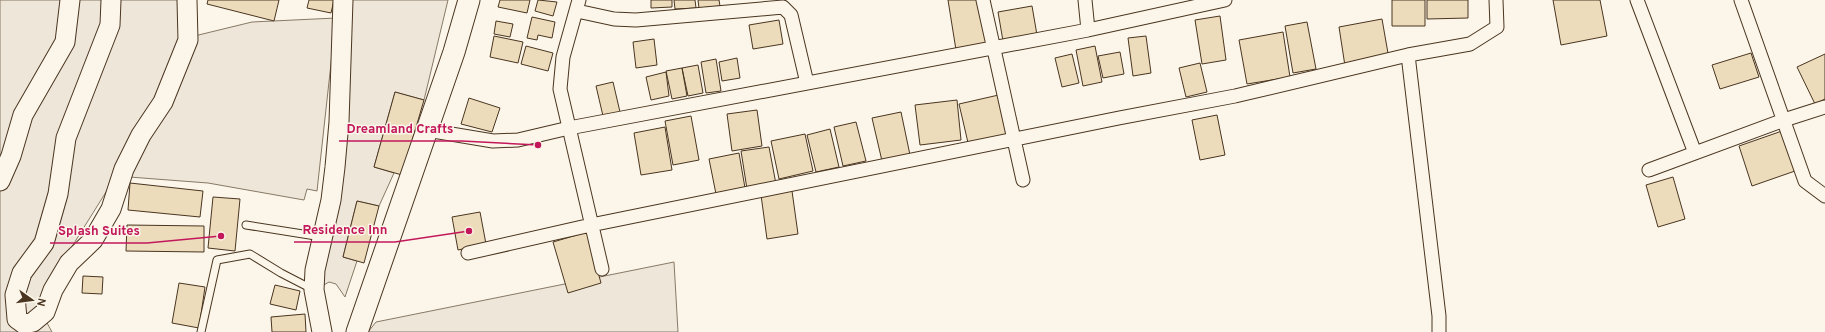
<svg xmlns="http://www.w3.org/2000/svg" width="1825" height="332" font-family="Overpass,sans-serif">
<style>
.green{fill:#ede6d9;stroke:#887966}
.building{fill:#ecdcbc;stroke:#4a3520}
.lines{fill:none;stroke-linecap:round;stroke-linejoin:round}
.lane-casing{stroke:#4a3520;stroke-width:9}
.street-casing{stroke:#4a3520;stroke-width:15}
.secondary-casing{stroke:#4a3520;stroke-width:21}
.primary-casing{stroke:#4a3520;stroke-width:23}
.lane{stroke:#fbf6e9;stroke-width:7}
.street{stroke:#fbf6e9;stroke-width:13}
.secondary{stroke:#fbf6e9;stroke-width:19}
.primary{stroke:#fbf6e9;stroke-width:21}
.leader{fill:none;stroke:#c2185b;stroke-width:1.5}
.callout-dot{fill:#c2185b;stroke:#fbf6e9;stroke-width:1.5}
.callout-label{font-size:13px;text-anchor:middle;font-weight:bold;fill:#c2185b;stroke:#fbf6e9;stroke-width:3;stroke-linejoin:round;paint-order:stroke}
</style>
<rect width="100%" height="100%" fill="#fbf6e9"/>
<!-- green -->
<path class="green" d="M 0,0 L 188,0 L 182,39 L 252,22 L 336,18 L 317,191 L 307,189 L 304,200 L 208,183 L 116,176 L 58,269 L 46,321 L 52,332 L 0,332 Z
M 347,0 L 448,0 L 424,100 L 395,92 L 374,167 L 394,173 L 379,206 L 357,201 L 343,257 L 357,261 L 345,297 L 336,284 L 329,282 L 317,289 Z
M 674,262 L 678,332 L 368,332 L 376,322 Z"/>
<!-- building -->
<path class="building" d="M 208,0 L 279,0 L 274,21 L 207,4 Z
M 309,0 L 334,0 L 331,13 L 307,8 Z
M 500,0 L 530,0 L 527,13 L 498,7 Z
M 538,0 L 557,2 L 553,16 L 535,11 Z
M 651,0 L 672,0 L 672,7 L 651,8 Z
M 674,0 L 695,0 L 696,8 L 675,9 Z
M 698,0 L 719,0 L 720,6 L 699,8 Z
M 948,0 L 988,0 L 994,43 L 956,50 Z
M 1392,0 L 1425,0 L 1425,26 L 1392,26 Z
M 1427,0 L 1468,0 L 1468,18 L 1427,19 Z
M 1553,0 L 1600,0 L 1607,36 L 1561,45 Z
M 1032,6 L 1037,35 L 1003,41 L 998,12 Z
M 1220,16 L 1226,60 L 1202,64 L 1195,20 Z
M 532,17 L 555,22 L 552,38 L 538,35 L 537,40 L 527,38 Z
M 1382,19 L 1389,59 L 1345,66 L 1339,27 Z
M 779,20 L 783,44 L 753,49 L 749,25 Z
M 496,21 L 513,24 L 510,37 L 494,34 Z
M 1307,22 L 1316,69 L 1293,73 L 1285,26 Z
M 1283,32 L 1290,77 L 1247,84 L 1239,40 Z
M 494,36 L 523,42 L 518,63 L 490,57 Z
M 1146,36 L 1151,73 L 1133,76 L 1128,38 Z
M 654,39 L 657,65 L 636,68 L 633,42 Z
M 526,46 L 553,53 L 548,71 L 521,64 Z
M 1095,46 L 1102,82 L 1083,86 L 1076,50 Z
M 1120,52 L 1124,74 L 1103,78 L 1098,56 Z
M 1751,53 L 1759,77 L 1720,89 L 1712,65 Z
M 1072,54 L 1079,83 L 1062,87 L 1055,58 Z
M 1825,54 L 1825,99 L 1815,104 L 1797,67 Z
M 737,58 L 740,78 L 722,81 L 719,62 Z
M 716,59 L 721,91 L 706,93 L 701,62 Z
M 1200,63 L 1207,92 L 1186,97 L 1179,68 Z
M 698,65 L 703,93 L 688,96 L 682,68 Z
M 682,68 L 687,96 L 672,99 L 666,71 Z
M 666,72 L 669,96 L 651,100 L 646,77 Z
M 613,82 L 620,112 L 603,116 L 596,86 Z
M 395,92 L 424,100 L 402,175 L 374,167 Z
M 1003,94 L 1012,138 L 969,147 L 959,104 Z
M 469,98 L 500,108 L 492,132 L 461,124 Z
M 957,100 L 961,140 L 920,145 L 915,105 Z
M 757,110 L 762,146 L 732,151 L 727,114 Z
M 901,112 L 910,155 L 882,161 L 872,118 Z
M 1217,115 L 1225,155 L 1200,160 L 1192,120 Z
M 691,116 L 699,160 L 673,165 L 665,121 Z
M 856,122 L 866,161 L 843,166 L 834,127 Z
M 665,127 L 672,170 L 641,175 L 634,133 Z
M 830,129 L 839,167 L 816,172 L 807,135 Z
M 1782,131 L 1795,171 L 1752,186 L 1739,146 Z
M 805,134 L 813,171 L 779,179 L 771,141 Z
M 769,147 L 776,184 L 747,189 L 741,151 Z
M 739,153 L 745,188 L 716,194 L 709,159 Z
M 1673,177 L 1685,219 L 1658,227 L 1646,185 Z
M 130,183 L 203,191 L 200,217 L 128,210 Z
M 792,191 L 798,234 L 767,239 L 761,195 Z
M 213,197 L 240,199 L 235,251 L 208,248 Z
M 357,201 L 379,206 L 364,263 L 343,257 Z
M 480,212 L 486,244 L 458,250 L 452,217 Z
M 127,225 L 204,226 L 204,252 L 126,251 Z
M 587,232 L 601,283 L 568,293 L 553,242 Z
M 83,276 L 103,277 L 102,294 L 82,293 Z
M 179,283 L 205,287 L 199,328 L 172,323 Z
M 275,285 L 300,291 L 296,310 L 270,304 Z
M 305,314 L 306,332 L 272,332 L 271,317 Z"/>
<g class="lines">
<defs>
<path id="lane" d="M 246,225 L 322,237
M 201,332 L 217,260 L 250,254 L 281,273 L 312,289"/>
<path id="street" d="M 579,0 L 563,57 L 560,89 L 602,269
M 983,0 L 1023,180
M 1085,0 L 1088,30
M 1637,0 L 1695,153
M 1741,0 L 1805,181 L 1825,196
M 577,11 L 614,19 L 636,20 L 783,7 L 791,15 L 807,83
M 1408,55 L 1439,316 L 1439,332
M 427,130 L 493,141 L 518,140 L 569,128 L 1088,30 L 1225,0
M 1649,170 L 1784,120 L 1825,107
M 468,253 L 591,225 L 1119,118 L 1235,96 L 1408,55 L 1470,44 L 1497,27 L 1496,0"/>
<path id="secondary" d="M 111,0 L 110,25 L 66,138 L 58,194 L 44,243 L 22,273 L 15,295 L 17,319 L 24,324 L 33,322 L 45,312 L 53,290 L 69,263 L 93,240 L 111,209 L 124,169 L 141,135 L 163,102 L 188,40 L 187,0
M 0,181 L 11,156 L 23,115 L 65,42 L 70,0
M 322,332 L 314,290 L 315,270 L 331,200 L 335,167 L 339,122 L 343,0"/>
<path id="primary" d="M 357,332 L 427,130 L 454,52 L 469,0"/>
</defs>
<!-- lane casing -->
<use href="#lane" class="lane-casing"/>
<!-- street casing -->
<use href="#street" class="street-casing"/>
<!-- secondary casing -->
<use href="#secondary" class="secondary-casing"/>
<!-- primary casing -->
<use href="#primary" class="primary-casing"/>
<!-- lane -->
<use href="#lane" class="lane"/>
<!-- street -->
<use href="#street" class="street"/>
<!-- secondary -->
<use href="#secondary" class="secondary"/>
<!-- primary -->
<use href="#primary" class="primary"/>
</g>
<!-- callouts -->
<path class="leader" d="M538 145L462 141H339M469 231L395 242H294M221 236L147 243H50"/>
<g class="callout-dot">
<circle cx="538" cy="145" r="4"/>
<circle cx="469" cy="231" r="4"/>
<circle cx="221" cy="236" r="4"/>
</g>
<g class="callout-label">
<text x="400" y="133">Dreamland Crafts</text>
<text x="345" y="234">Residence Inn</text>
<text x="99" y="235">Splash Suites</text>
</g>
<!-- north arrow -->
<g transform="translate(32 300) rotate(104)" stroke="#fbf6e9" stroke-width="3" paint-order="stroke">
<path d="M0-3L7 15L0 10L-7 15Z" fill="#4a3520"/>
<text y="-6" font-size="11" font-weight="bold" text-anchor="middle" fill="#4a3520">N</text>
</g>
</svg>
